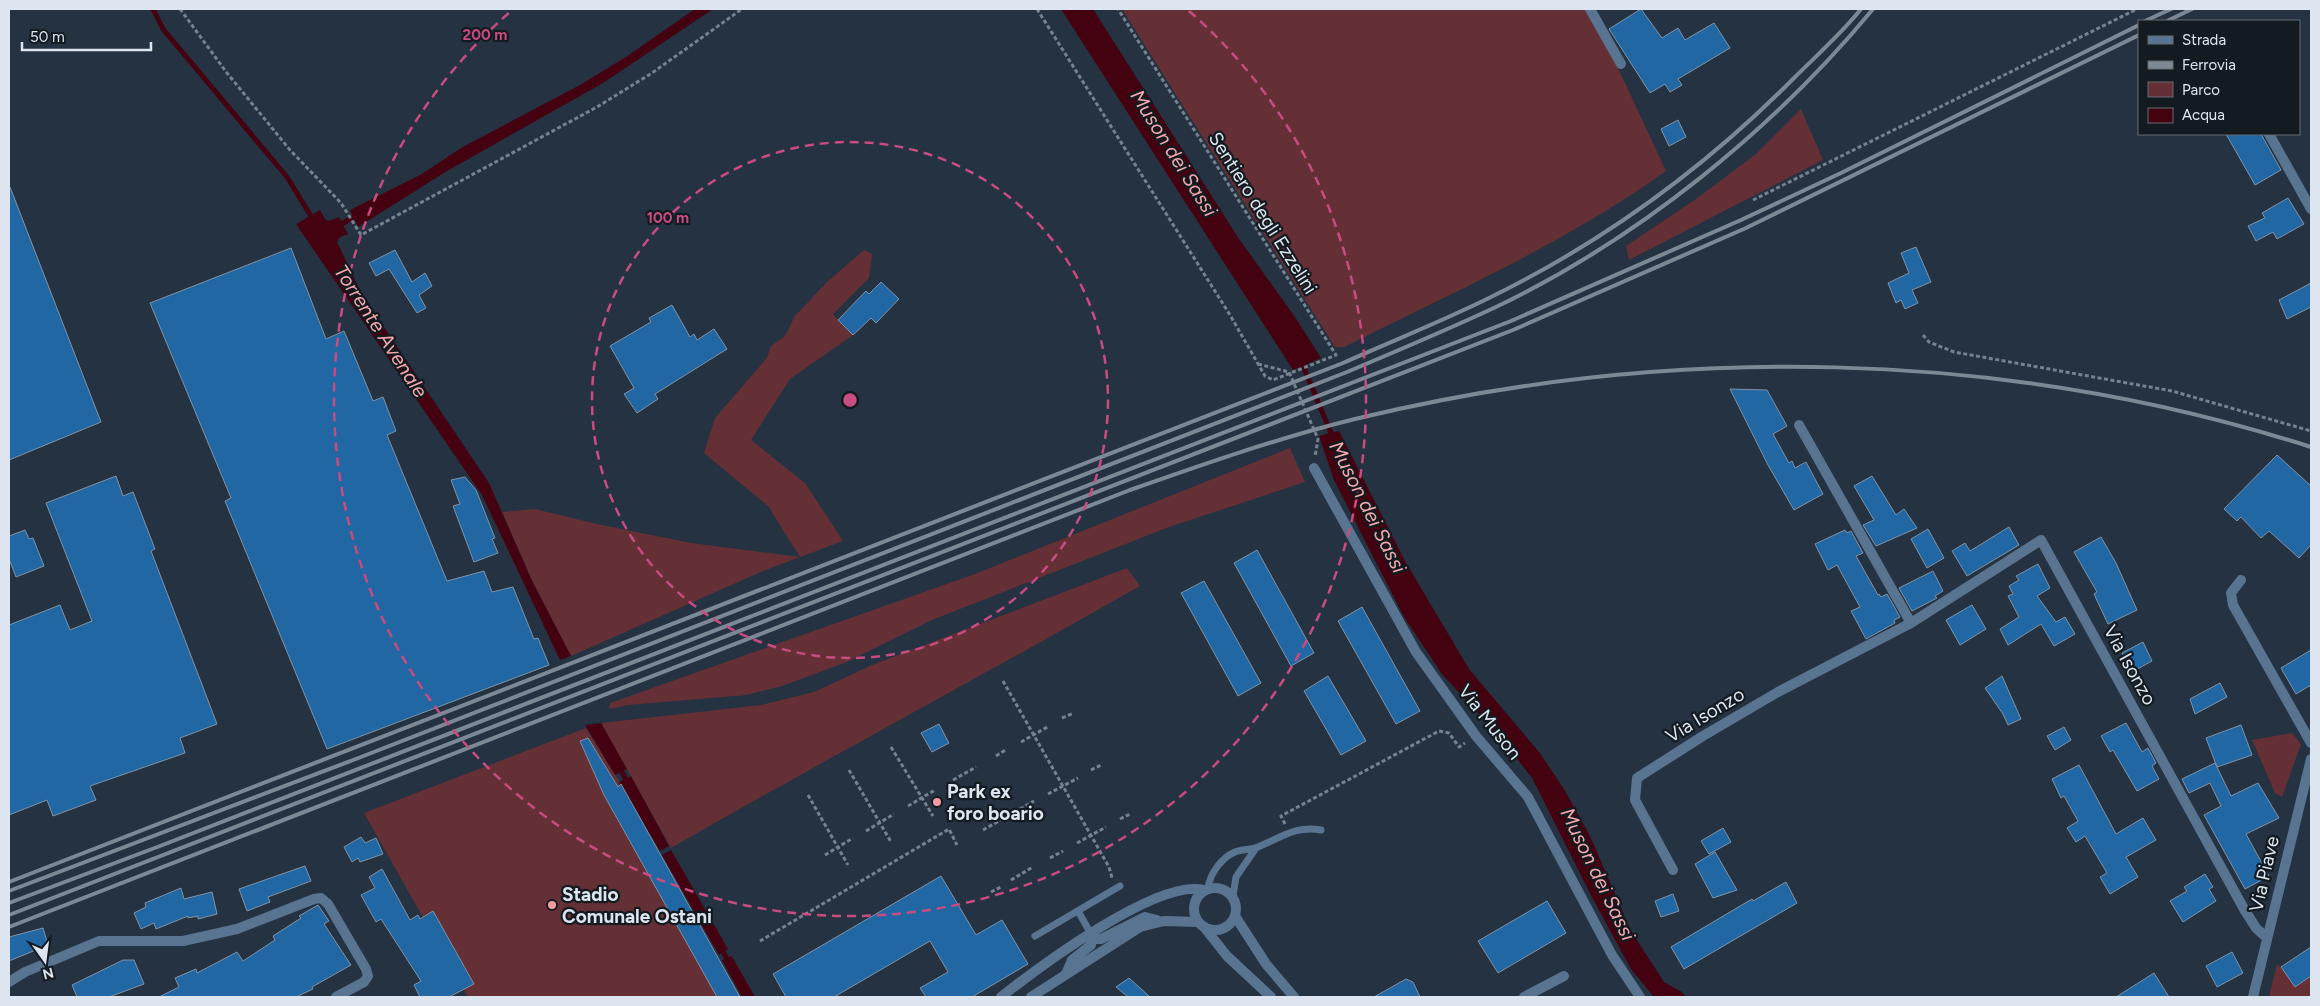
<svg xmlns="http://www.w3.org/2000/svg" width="2320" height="1006" font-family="Figtree,sans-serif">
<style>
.green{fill:#643035}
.water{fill:#440211}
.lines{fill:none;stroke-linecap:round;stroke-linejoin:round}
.stream{stroke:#440211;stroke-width:5}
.building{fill:#2067a4;stroke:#8293a5}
.path{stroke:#76828f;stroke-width:3;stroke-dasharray:4 2.5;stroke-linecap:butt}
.service{stroke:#597490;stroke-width:7}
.minor{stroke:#597490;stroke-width:10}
.tertiary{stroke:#597490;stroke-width:10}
.rail{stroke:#7c8894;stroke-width:4}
.ring{fill:none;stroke:#c94c80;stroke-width:2.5;stroke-dasharray:9 6}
.poi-dot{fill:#f49aa0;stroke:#131a20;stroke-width:2}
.labels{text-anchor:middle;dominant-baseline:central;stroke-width:4.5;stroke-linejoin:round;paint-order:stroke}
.street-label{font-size:19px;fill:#dde6f0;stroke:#131a20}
.poi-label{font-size:19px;font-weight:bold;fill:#dde6f0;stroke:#131a20;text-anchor:start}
.water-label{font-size:20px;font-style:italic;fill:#f5a9ad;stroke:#131a20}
.centre{fill:#c94c80;stroke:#131a20;stroke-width:2.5}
.ring-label{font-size:15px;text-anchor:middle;font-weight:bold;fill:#c94c80;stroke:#131a20;stroke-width:4.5;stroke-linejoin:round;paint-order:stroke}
</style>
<rect width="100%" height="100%" fill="#243241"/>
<!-- green -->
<path class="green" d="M 1122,9 L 1585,9 L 1618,68 L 1666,171 C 1564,244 1455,291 1344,347 L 1335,347 Z
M 1801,109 L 1823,160 L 1629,260 L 1626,246 L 1696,199 L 1756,154 Z
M 864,250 L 872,254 L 869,278 L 833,314 L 853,335 L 790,379 L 751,440 L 805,483 L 843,541 L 763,571 L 571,656 L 532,580 L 502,512 L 535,509 L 597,524 L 691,543 L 800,557 L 768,506 L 704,453 L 715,418 L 767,358 L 771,346 L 785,336 L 795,316 L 828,281 Z
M 1290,448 L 1305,482 L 1169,527 L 932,620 L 847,662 L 782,686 L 746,695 L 628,705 L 609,709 L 610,703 L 975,574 Z
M 1127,568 L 1140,586 C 984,675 826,759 671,848 L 601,723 L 761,705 L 814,692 L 872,665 Z
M 586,728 L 621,784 L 740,997 L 468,997 L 364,813 Z
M 2292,733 L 2301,744 L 2282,797 L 2275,793 L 2252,740 Z
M 2277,964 L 2281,967 L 2295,986 L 2311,976 L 2311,997 L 2269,997 Z"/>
<!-- water -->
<path class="water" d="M 695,9 L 713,9 L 603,83 L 447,171 L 358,227 L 350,210 L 422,174 L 461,148 L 580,85 L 626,57 Z
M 1061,9 L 1093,9 L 1239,239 L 1295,317 L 1321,358 L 1293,370 Z
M 320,210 L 325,219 L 329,221 L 339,217 L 348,234 L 340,237 L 337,242 L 361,293 L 489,483 L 532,581 L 571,656 L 560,660 L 482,495 L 296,224 Z
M 1339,431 L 1405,561 L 1469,669 L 1539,752 L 1564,789 L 1590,836 L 1631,931 L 1664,982 L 1682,992 L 1686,997 L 1654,997 L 1631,969 L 1593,899 L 1532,778 L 1499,736 L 1442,674 L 1404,617 L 1334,480 L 1319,436 Z
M 601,723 L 627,769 L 615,775 L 585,725 Z
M 631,776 L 669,846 L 660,851 L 619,782 Z
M 671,850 L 728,949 L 719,955 L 662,855 Z
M 731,956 L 734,960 L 755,997 L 742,997 L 722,960 Z"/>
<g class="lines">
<!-- stream -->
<path class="stream" d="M 153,9 L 163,29 L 287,177 L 314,221
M 338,226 L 359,214
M 1301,361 L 1333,438
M 619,767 L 628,783
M 721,948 L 730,964"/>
</g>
<!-- building -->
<path class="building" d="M 1641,9 L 1662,38 L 1678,28 L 1685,40 L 1714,23 L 1730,48 L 1678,79 L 1682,85 L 1670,92 L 1665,84 L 1650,93 L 1609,29 Z
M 1678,120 L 1686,137 L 1669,146 L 1661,129 Z
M 2226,134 L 2261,134 L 2281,170 L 2255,185 Z
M 10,187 L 101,422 L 9,460 L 9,188 Z
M 2288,198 L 2304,224 L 2277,239 L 2273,232 L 2256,241 L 2248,226 L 2265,218 L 2262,213 Z
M 1916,247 L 1931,282 L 1912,290 L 1918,303 L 1905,309 L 1901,300 L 1896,303 L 1888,283 L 1909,273 L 1901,253 Z
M 291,248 L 326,339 L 344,331 L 373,401 L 383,397 L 396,431 L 387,435 L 447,581 L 484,571 L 492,592 L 513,587 L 534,639 L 538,638 L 549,665 L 327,749 L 225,501 L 231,498 L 150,303 Z
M 395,250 L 412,282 L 425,273 L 432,286 L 419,295 L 426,308 L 417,313 L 389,269 L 376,276 L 369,263 Z
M 881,282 L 899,299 L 876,323 L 871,318 L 853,335 L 838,320 L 866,291 L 869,294 Z
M 2311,283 L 2311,307 L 2287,319 L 2279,300 Z
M 672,305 L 690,337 L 694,334 L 697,340 L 714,329 L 727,349 L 655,394 L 658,399 L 637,413 L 624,394 L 634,388 L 610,346 L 651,322 L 649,318 Z
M 1730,389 L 1767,390 L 1787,426 L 1773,434 L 1789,463 L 1792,461 L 1795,468 L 1806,462 L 1823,494 L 1794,510 L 1768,465 Z
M 2277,455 L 2311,486 L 2311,545 L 2299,558 L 2269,531 L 2261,538 L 2241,517 L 2237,521 L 2224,509 Z
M 116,476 L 123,496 L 133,492 L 155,549 L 151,551 L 217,724 L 180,738 L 185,753 L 90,786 L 96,800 L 53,816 L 47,800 L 9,815 L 9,625 L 60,605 L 70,630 L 92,621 L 46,503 Z
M 1872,476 L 1896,515 L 1904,509 L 1917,528 L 1876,546 L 1863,525 L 1874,520 L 1854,486 Z
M 465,477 L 476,490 L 495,538 L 492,539 L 498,553 L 474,562 L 453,506 L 460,504 L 451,480 Z
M 2009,527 L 2019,545 L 1967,576 L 1952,551 L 1965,543 L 1970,551 Z
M 1928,529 L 1944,558 L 1927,568 L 1911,539 Z
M 25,530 L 29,539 L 33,538 L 44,566 L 16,577 L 9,559 L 9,536 Z
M 1845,530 L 1847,533 L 1851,531 L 1863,553 L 1856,556 L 1878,595 L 1879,594 L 1881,597 L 1887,594 L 1900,617 L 1894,620 L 1895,623 L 1866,639 L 1851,611 L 1860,607 L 1837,565 L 1828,570 L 1815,544 Z
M 2101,537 L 2116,563 L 2137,610 L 2108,624 L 2094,594 L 2097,592 L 2074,552 Z
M 1257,550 L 1314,653 L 1291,666 L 1234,563 Z
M 2038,564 L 2050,588 L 2037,596 L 2056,622 L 2065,617 L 2075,634 L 2054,646 L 2041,624 L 2008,645 L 2000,629 L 2019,617 L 2008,596 L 2013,594 L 2009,586 L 2019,580 L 2016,576 Z
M 1933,571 L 1943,591 L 1935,596 L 1937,598 L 1912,611 L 1899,588 Z
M 1204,581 L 1261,683 L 1238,696 L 1181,593 Z
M 1972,605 L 1986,629 L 1960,645 L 1946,620 Z
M 1362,607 L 1420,711 L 1396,724 L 1338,621 Z
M 2143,642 L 2152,661 L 2132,672 L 2122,653 Z
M 2311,650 L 2311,685 L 2296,694 L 2281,668 Z
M 1328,676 L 1366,741 L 1341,755 L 1304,691 Z
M 2002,676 L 2021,719 L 2008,725 L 2003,714 L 1985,688 Z
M 2220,683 L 2227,697 L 2195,714 L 2190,699 Z
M 2126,723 L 2142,752 L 2148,748 L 2156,763 L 2152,766 L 2159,779 L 2137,791 L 2113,750 L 2110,752 L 2101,736 Z
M 939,724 L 949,743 L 932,752 L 921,733 Z
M 2241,725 L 2252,755 L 2217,767 L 2206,738 Z
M 2064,727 L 2071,740 L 2055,750 L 2047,736 Z
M 588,738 L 618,787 L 621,784 L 740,997 L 717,997 L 604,795 L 580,741 Z
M 2215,763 L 2231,796 L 2258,783 L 2279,818 L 2246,834 L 2269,876 L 2245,889 L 2204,815 L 2221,806 L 2210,783 L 2189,793 L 2182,779 Z
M 2079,765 L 2116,834 L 2143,818 L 2156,840 L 2126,857 L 2138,877 L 2110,894 L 2100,877 L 2107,873 L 2085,836 L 2076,842 L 2067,828 L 2078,821 L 2064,796 L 2061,798 L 2052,779 Z
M 1723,828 L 1731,842 L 1709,854 L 1701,841 Z
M 361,837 L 365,843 L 376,838 L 383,854 L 360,862 L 358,858 L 352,862 L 344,847 Z
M 1715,852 L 1737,890 L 1713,898 L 1695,864 Z
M 305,866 L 311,881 L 268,897 L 270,902 L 247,911 L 239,889 Z
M 382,869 L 410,920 L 418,915 L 420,919 L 433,911 L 474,984 L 449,997 L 420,997 L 414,985 L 421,981 L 381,919 L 376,922 L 361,895 L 375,888 L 369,877 Z
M 2205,874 L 2213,887 L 2209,889 L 2216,901 L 2183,922 L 2170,901 L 2187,891 L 2184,887 Z
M 941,876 L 976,935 L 1002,920 L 1028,964 L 972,997 L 926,997 L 920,988 L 948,972 L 930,941 L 834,997 L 786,997 L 773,974 Z
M 1786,882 L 1797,903 L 1684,969 L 1671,947 L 1752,899 L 1753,901 Z
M 181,888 L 184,899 L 212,892 L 217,914 L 198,919 L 198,916 L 188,918 L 188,916 L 156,929 L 154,923 L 141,929 L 134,913 L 146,907 L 145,903 Z
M 1673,894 L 1679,911 L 1661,917 L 1655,901 Z
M 1547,901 L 1566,933 L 1498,973 L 1478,941 Z
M 318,905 L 329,921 L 324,924 L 351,965 L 312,987 L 313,989 L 296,997 L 159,997 L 179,987 L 175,978 L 196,969 L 197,973 L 237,952 L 243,961 L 275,940 L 273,936 L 301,918 L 299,916 Z
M 43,928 L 48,945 L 9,961 L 9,937 Z
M 2311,947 L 2311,976 L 2295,987 L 2281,967 Z
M 2232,952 L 2243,973 L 2217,987 L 2206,966 Z
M 123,960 L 134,960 L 144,984 L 109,997 L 77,997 L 72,985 Z
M 2154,973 L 2169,997 L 2116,997 Z
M 1129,978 L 1150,997 L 1128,997 L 1116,987 Z
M 1406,979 L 1413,982 L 1420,997 L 1374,997 Z"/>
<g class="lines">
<!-- path -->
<path class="path" d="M 180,9 L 227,73 L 290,150 L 341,203 L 361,235 L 597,107 L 652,73 L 742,9
M 1037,9 L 1230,315 L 1265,376 L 1273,380 L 1336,355 L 1118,9
M 1753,200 L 2137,9
M 1923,335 L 1929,342 L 1954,352 L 2172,391 L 2311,431
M 1258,364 L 1289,372 L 1318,439 L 1315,457
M 1003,681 L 1109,867 L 1112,878
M 1062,718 L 1074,713
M 1021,742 L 1049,726
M 891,747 L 933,816
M 996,756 L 1007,749
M 849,770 L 891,842
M 1091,770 L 1101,765
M 953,780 L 976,767
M 1048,794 L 1078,778
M 808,795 L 848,865
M 908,806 L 935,790
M 1020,809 L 1034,801
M 1120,819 L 1130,814
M 1285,824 L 1281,816 L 1439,731 L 1449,733 L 1459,747 L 1465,743
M 983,830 L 1006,817
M 866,831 L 894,814
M 1077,843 L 1106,827
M 825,855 L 853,838
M 1050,858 L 1063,851
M 1011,880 L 1033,867
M 991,892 L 1001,887
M 760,941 L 949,829 L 957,845"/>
<!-- service -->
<path class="service" d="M 1208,888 C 1210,874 1221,858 1235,852 C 1242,849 1251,850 1258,847 C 1280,838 1297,825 1321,830
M 1233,896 L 1236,877 L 1256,848
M 1078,911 L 1091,934
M 1035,936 L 1120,886"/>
<!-- minor -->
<path class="minor" d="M 1590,9 L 1621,64
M 2269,134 L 2311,209
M 1799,425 L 1911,623
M 1314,468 L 1416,652 L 1476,736 L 1528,797 L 1612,955 L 1640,997
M 2241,580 L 2231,593 L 2233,605 L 2311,743
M 1673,870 L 1635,800 L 1637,778 L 1703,736 L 1778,692 L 1911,623 L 2041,540 L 2244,909 L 2256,928 L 2267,938
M 9,982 L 25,972 L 99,941 L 183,941 L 237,929 L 314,899 L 321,898 L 328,904 L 366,969 L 368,976 L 364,982 L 336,997
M 1524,997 L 1564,976"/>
<!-- tertiary -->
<path class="tertiary" d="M1194 909a21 21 0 1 1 42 0a21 21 0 1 1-42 0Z
M 1235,916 L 1266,964 L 1294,997
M 1204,927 L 1227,956 L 1271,997
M 1091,934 L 1096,939 L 1101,939 L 1145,917 L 1157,920
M 1066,974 L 1072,960 L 1091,945 L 1091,934
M 1001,997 C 1039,967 1158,878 1204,890
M 1031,997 L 1140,927 L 1164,921 L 1198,922
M 2253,997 L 2311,759"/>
<!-- rail -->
<path class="rail" d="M 2145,21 L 2171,9
M 2167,21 L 2192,9
M 9,882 L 1343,363 C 1392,341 1443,321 1491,297 C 1605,241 1707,166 1795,77 C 1817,55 1842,33 1861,9
M 9,891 L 361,757 L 1347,372 C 1397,351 1447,330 1496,307 C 1638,239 1773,130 1873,9
M 9,903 L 160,846 L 1511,321 L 1741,220 L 1841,173 L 2139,25
M 9,915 L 1513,330 L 1746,228 L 2139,35
M 9,927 L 1130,490 C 1204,464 1278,438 1355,419 C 1669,343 2003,348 2311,447"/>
</g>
<!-- distance rings -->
<g class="ring">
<circle cx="850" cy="400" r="258"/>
<path d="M1189 11A516 516 0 1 1 511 11"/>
</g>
<!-- markers -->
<g class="poi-dot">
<circle cx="937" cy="802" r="5"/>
<circle cx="552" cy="905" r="5"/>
</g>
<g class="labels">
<!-- street labels -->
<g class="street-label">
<text transform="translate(1263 213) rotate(58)">Sentiero degli Ezzelini</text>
<text transform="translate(2130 665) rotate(61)">Via Isonzo</text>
<text transform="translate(1705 715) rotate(-31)">Via Isonzo</text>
<text transform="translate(1490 722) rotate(52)">Via Muson</text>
<text transform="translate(2264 874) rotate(-77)">Via Piave</text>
</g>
<!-- poi labels -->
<g class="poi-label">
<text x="947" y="791">Park ex<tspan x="947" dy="22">foro boario</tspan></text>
<text x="562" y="894">Stadio<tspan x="562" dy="22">Comunale Ostani</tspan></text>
</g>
<!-- water labels -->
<g class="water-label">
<text transform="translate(1174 153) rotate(58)">Muson dei Sassi</text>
<text transform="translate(381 331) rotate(57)">Torrente Avenale</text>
<text transform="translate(1368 507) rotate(63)">Muson dei Sassi</text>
<text transform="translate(1598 874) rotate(64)">Muson dei Sassi</text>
</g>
</g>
<circle cx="850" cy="400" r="8" class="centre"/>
<g class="ring-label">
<text x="485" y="40">200 m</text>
<text x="668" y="223">100 m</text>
</g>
<!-- border -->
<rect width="2320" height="1006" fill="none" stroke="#dde6f0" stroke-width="20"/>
<!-- legend -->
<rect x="2138" y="20" width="162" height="115" fill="#131a20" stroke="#646c73"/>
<rect x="2148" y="36" width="25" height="8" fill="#597490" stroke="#646c73"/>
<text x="2182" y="45" font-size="15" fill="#dde6f0">Strada</text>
<rect x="2148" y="61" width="25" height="8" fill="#7c8894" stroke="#646c73"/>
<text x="2182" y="70" font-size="15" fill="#dde6f0">Ferrovia</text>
<rect x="2148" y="82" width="25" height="15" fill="#643035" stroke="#646c73"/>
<text x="2182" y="95" font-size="15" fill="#dde6f0">Parco</text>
<rect x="2148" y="108" width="25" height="15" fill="#440211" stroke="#646c73"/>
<text x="2182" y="120" font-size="15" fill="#dde6f0">Acqua</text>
<!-- north arrow -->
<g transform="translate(45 961) rotate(166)" stroke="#131a20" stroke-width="4" paint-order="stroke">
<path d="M0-4L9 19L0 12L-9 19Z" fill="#dde6f0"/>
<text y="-8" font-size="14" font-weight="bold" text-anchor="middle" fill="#dde6f0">N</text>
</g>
<!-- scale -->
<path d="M22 42v8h129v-8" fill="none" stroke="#dde6f0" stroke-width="2.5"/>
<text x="30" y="42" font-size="15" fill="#dde6f0" stroke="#131a20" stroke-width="4" paint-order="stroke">50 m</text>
</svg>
